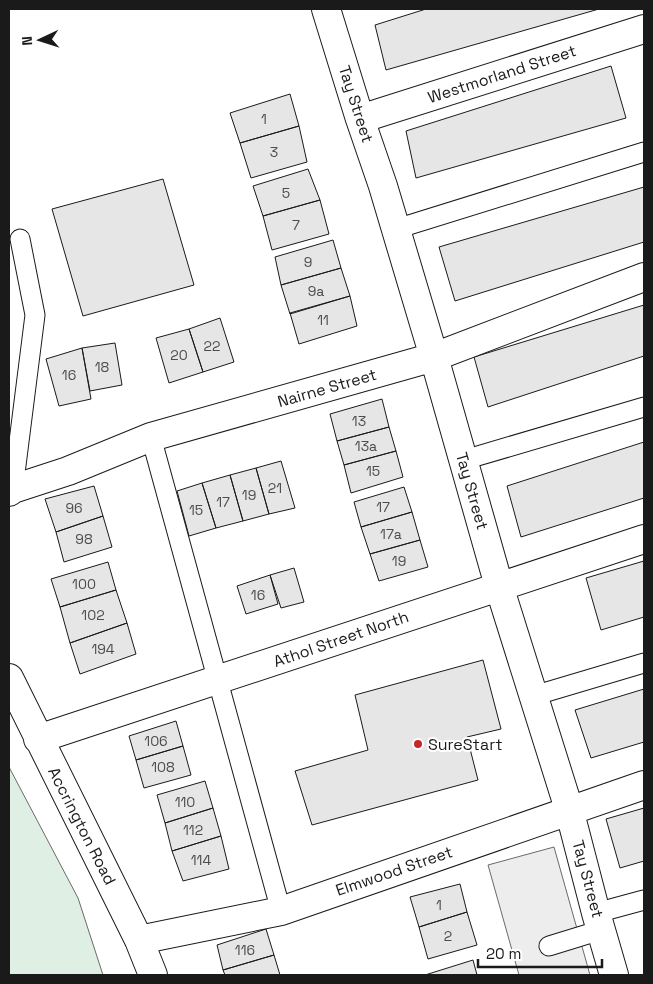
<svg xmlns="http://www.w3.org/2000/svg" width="653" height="984" font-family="'Space Grotesk',sans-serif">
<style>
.green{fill:#e0efe3;stroke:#6a6a6a}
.parking{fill:#ededed;stroke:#6a6a6a}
.building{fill:#e6e6e6;stroke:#1a1a1a}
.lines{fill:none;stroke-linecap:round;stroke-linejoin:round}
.lane-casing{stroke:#1a1a1a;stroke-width:21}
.street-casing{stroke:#1a1a1a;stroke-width:30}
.lane{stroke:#fff;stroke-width:19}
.street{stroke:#fff;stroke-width:28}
.poi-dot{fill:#c62828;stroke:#fff;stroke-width:2}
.labels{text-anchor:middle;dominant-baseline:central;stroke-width:4;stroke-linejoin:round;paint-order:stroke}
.number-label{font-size:14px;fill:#4d4d4d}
.street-label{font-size:16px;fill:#1a1a1a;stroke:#fff}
.poi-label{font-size:16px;fill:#1a1a1a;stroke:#fff;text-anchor:start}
</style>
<rect width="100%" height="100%" fill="#fff"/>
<!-- green -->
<path class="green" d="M 9,767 L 78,898 L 103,975 L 9,975 Z"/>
<!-- parking -->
<path class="parking" d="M 554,847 L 590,975 L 519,975 L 488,865 Z"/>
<!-- building -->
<path class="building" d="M 426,9 L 599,9 L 386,70 L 375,25 Z
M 611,66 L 626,118 L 416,178 L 406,131 Z
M 290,94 L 299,126 L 240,143 L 230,113 Z
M 299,126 L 307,162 L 251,178 L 240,143 Z
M 308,169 L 320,200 L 263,216 L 253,186 Z
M 163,179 L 194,285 L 83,316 L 52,209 Z
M 644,187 L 644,242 L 455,301 L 439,247 Z
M 320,200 L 329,234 L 272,250 L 263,216 Z
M 333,240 L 341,268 L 281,285 L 275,257 Z
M 341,268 L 350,296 L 290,314 L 281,285 Z
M 350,296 L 357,326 L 299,344 L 290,313 Z
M 644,305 L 644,356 L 488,407 L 474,357 Z
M 220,318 L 234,362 L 203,372 L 189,329 Z
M 189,329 L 203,372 L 169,383 L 156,338 Z
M 115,343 L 122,385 L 90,391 L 82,348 Z
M 82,348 L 91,399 L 59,406 L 46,359 Z
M 382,399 L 389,427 L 337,441 L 330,414 Z
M 389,427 L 396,451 L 344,465 L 337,441 Z
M 644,442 L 644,498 L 521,537 L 507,486 Z
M 396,451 L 403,477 L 351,493 L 344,465 Z
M 281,461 L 295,508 L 269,514 L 256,468 Z
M 256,468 L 269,514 L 243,521 L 230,475 Z
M 230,475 L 243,521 L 216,528 L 202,483 Z
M 202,483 L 216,528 L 189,536 L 177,491 Z
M 94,486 L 103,516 L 56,532 L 45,499 Z
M 404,487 L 412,512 L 361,527 L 354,502 Z
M 412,512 L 420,540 L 370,554 L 361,527 Z
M 103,516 L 112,547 L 64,562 L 56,532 Z
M 420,540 L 428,567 L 379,581 L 370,554 Z
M 644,561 L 644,617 L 601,630 L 586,578 Z
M 108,562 L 116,590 L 60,607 L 51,579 Z
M 294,568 L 304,602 L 281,608 L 270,575 Z
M 270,575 L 278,604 L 246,614 L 237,586 Z
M 116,590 L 127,623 L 70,643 L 60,607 Z
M 127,623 L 136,654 L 80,674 L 70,643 Z
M 483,660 L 501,729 L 467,737 L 478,780 L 312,825 L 295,771 L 368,750 L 355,695 Z
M 644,689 L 644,742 L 591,758 L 575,710 Z
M 176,721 L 183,746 L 136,760 L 129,736 Z
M 183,746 L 191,775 L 144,788 L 136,760 Z
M 205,781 L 213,808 L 165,823 L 157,795 Z
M 213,808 L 221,836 L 172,851 L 165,823 Z
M 644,808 L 644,861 L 620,868 L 606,819 Z
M 221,836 L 229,869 L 183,881 L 172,851 Z
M 460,884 L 467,912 L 419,927 L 410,897 Z
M 467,912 L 477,945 L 428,959 L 419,927 Z
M 266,929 L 274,955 L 223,970 L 217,945 Z
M 274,955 L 280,975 L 225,975 L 223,970 Z
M 473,960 L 477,975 L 425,975 Z"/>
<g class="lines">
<defs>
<path id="lane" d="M 396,229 L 644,152
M 151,437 L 281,911
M 464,460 L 644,407
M 13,489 L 35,315 L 20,239
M 533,696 L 644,663
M 596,913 L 644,900
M 549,946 L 601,930"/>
<path id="street" d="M 326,9 L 360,119 L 383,186 L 434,357 L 499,586 L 569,809 L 596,913 L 614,975
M 360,119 L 644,29
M 9,492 L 13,489 L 68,471 L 151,437 L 434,357 L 644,277
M 9,678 L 139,940 L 153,975
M 38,739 C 241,674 442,604 644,539
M 139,940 L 281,911 L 644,785"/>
</defs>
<!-- lane casing -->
<use href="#lane" class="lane-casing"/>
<!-- street casing -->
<use href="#street" class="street-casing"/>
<!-- lane -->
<use href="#lane" class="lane"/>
<!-- street -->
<use href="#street" class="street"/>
</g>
<!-- markers -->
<circle class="poi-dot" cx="418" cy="744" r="5"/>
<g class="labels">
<!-- number labels -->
<g class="number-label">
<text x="264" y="119">1</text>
<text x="274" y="152">3</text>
<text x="286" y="193">5</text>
<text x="296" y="225">7</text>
<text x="308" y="262">9</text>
<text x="316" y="291">9a</text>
<text x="323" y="320">11</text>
<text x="212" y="346">22</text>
<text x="179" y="355">20</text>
<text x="102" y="367">18</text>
<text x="69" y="375">16</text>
<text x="359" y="421">13</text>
<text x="366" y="446">13a</text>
<text x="373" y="471">15</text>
<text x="275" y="488">21</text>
<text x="249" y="495">19</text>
<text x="223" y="502">17</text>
<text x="383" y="507">17</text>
<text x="74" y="508">96</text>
<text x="196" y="510">15</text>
<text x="391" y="534">17a</text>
<text x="84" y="539">98</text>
<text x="399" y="561">19</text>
<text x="84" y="584">100</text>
<text x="258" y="595">16</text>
<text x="93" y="615">102</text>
<text x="103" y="649">194</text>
<text x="156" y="741">106</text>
<text x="163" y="767">108</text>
<text x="185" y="802">110</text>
<text x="193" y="830">112</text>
<text x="201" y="860">114</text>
<text x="439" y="905">1</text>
<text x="448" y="936">2</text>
<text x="245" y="950">116</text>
</g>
<!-- street labels -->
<g class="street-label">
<text transform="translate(502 74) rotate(-18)">Westmorland Street</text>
<text transform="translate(356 104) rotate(72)">Tay Street</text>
<text transform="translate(327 388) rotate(-16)">Nairne Street</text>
<text transform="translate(472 491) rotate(74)">Tay Street</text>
<text transform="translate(341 639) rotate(-19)">Athol Street North</text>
<text transform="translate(82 826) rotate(63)">Accrington Road</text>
<text transform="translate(394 871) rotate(-19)">Elmwood Street</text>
<text transform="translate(588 879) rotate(75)">Tay Street</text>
</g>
<!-- poi labels -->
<g class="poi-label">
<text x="428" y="744">SureStart</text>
</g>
</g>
<!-- border -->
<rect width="653" height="984" fill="none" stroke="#1a1a1a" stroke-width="20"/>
<!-- north arrow -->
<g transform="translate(40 40) rotate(266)" stroke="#ffffff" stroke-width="4" paint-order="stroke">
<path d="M0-4L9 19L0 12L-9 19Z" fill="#1a1a1a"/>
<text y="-8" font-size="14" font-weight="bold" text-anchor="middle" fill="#1a1a1a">N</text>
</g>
<!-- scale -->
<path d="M478 959v8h124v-8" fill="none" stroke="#1a1a1a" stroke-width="2.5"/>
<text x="486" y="959" font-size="15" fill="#1a1a1a" stroke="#ffffff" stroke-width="4" paint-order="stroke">20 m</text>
</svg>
